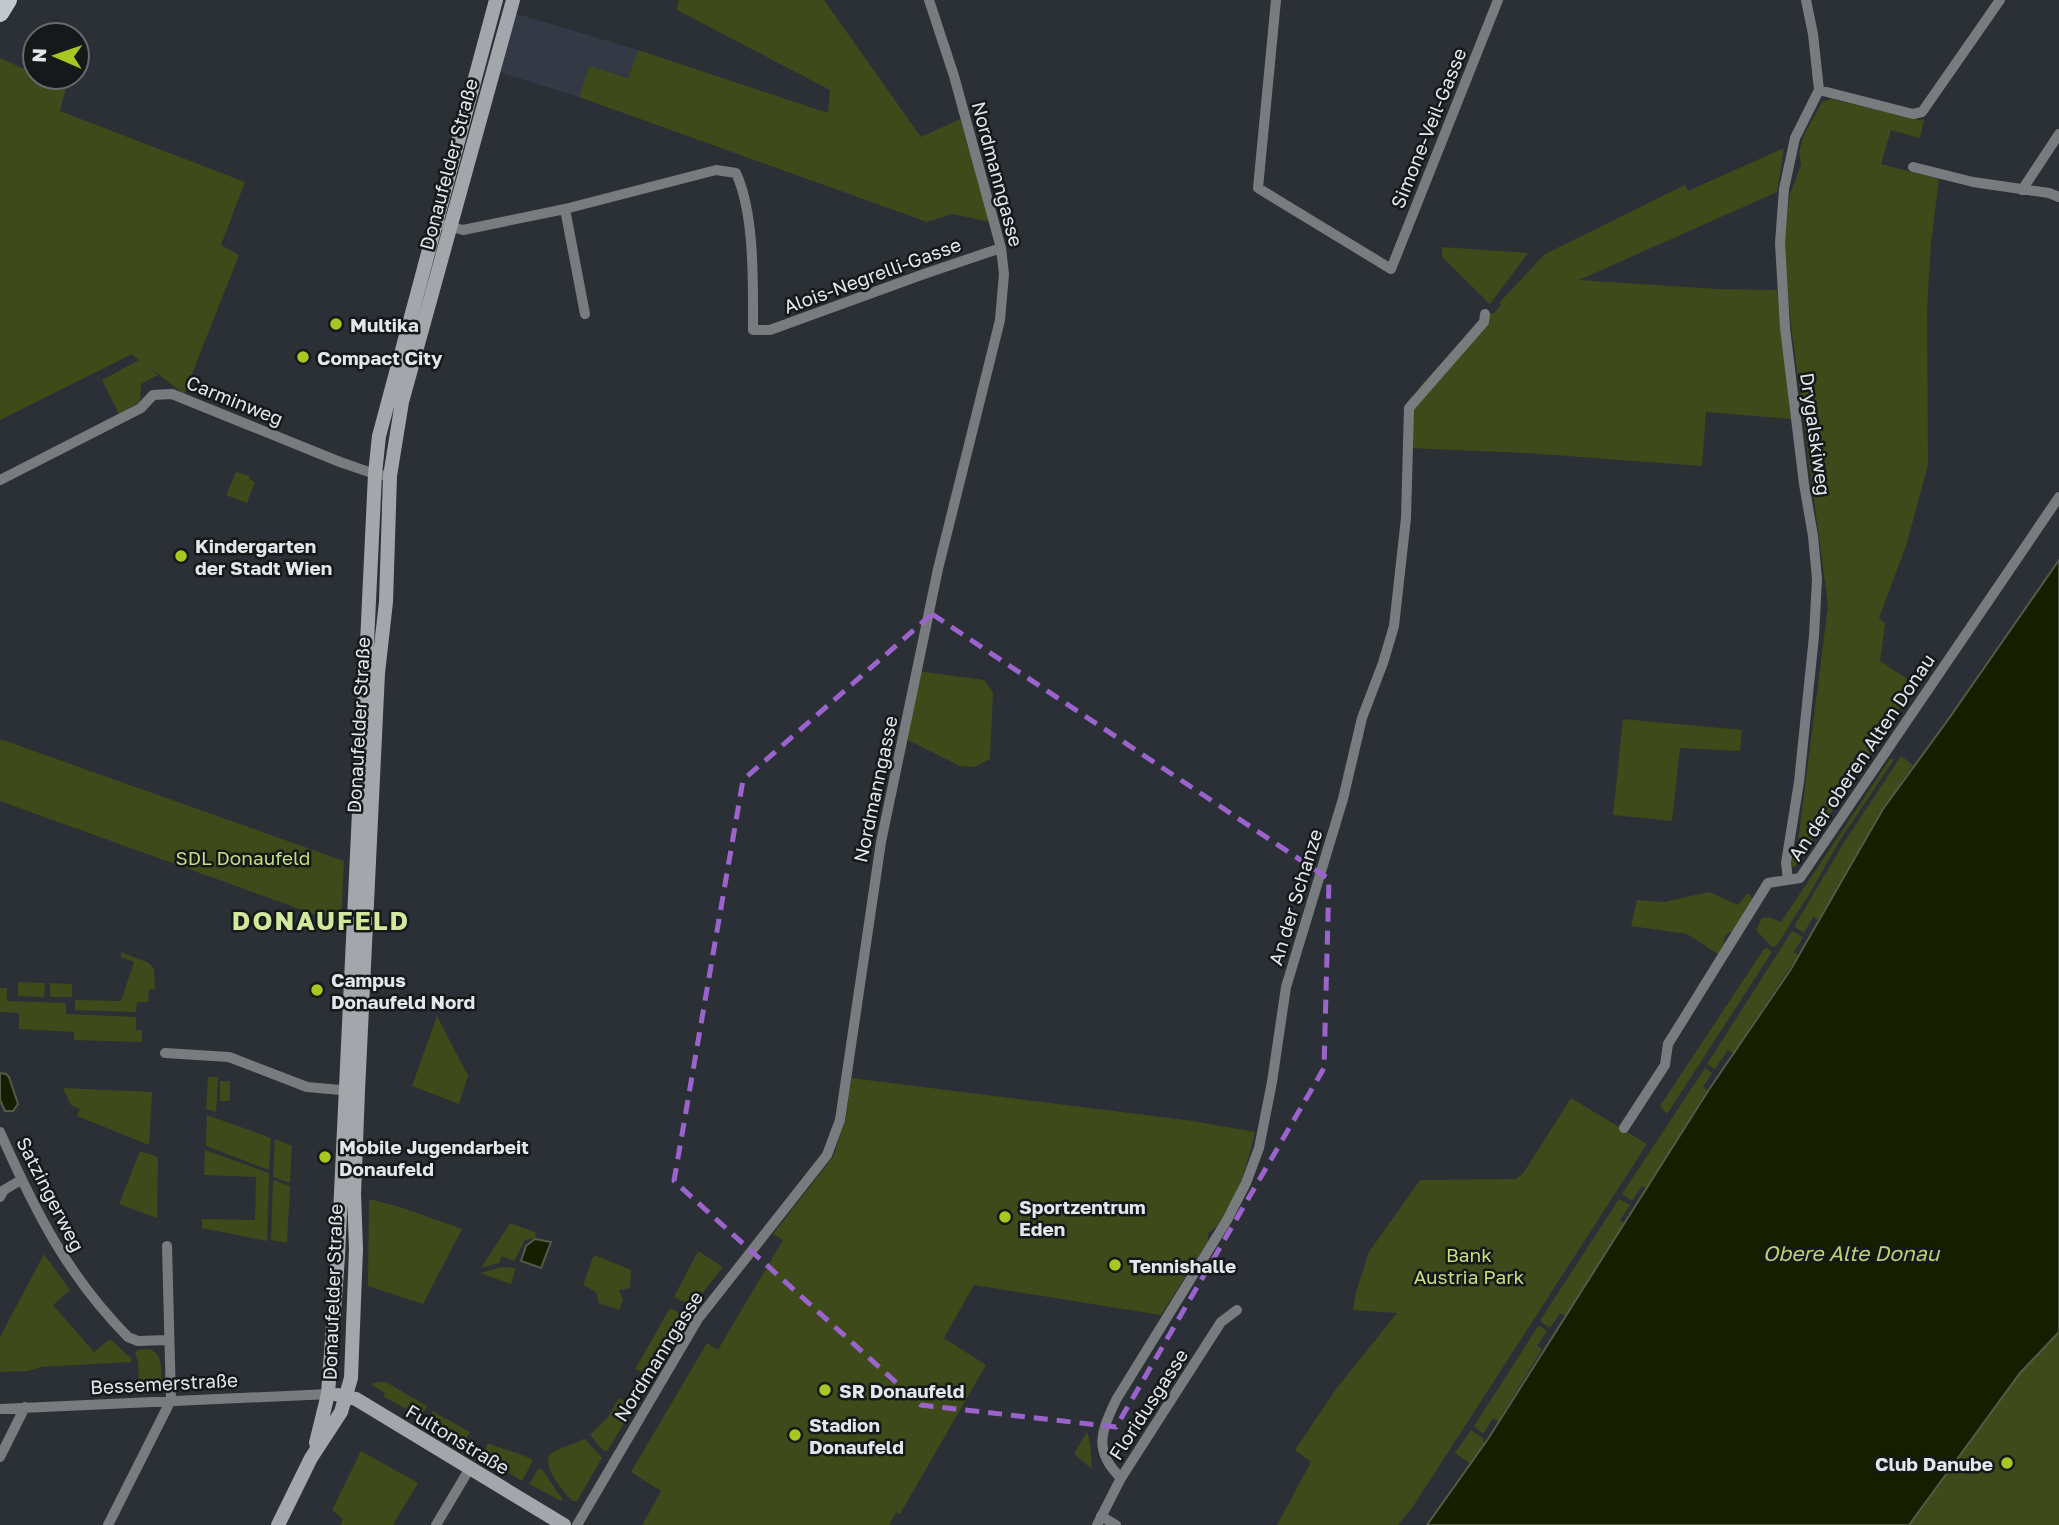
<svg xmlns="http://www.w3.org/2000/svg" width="2059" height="1525" font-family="'Golos Text',sans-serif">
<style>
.built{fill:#333a45}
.green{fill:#3e4a19}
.water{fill:#161e00;stroke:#545a46;stroke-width:2}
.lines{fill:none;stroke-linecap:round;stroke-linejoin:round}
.street{stroke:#797c7f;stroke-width:10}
.secondary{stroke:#a3a7ac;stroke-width:14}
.primary{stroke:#c3c8cf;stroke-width:18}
.tram{stroke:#a3a7ac;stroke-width:2}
.marked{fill:none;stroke:#9a64cc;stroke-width:5;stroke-dasharray:14 9;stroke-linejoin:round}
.poi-dot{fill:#a6c821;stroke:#16181a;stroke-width:2.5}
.labels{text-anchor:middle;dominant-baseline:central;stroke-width:5;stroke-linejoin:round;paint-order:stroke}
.street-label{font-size:19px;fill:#e3e6eb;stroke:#16181a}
.poi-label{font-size:19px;font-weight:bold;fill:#e3e6eb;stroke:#16181a;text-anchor:start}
.park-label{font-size:19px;fill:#c4df7d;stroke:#16181a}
.water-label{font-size:21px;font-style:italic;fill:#b8d270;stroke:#16181a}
.district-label{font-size:26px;font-weight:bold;letter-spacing:2px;fill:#d2e89d;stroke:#16181a}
</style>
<rect width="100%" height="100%" fill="#2b3036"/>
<!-- built -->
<path class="built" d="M 514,13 L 638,50 L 628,78 L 589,66 L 579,97 L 499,72 Z"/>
<!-- green -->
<path class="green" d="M 679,0 L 824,0 L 921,137 L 960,119 L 990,222 L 952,214 L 927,222 L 579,97 L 589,66 L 628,78 L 638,50 L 828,113 L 830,90 L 677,10 Z
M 0,58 L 35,74 L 35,77 L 42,77 L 66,88 L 60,111 L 245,182 L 221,245 L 239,255 L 184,394 L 145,364 L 158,375 L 141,384 L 140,402 L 119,414 L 102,380 L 139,360 L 132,354 L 0,420 Z
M 1831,99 L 1919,120 L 1924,119 L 1920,138 L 1891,130 L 1881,164 L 1939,179 L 1931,243 L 1927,310 L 1928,465 L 1906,546 L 1879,618 L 1885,624 L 1880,661 L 1915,684 L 1795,867 L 1791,866 L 1792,858 L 1797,850 L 1828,606 L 1791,325 L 1785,261 L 1785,230 L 1790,194 L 1801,165 L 1799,151 L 1804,135 L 1822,102 Z
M 1784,148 L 1777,192 L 1579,280 L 1717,289 L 1777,290 L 1791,419 L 1706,412 L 1702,466 L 1527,453 L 1408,448 L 1409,408 L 1419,388 L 1485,314 L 1494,313 L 1501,305 L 1499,303 L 1545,254 L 1685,185 L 1688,191 Z
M 1442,247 L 1528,253 L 1490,304 L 1442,257 Z
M 236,472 L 250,476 L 249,479 L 255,482 L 247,503 L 226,495 Z
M 917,671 L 984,680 L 993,692 L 990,759 L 974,767 L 960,766 L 906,739 Z
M 1623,719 L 1742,730 L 1740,751 L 1680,748 L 1672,821 L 1613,815 Z
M 0,739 L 344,861 L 341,924 L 0,801 Z
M 1901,756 L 1913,765 L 1883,808 L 1818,920 L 1813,917 L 1804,933 L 1795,927 L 1795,925 L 1843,844 Z
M 1890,759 L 1893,759 L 1893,761 L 1840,840 L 1810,893 L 1777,945 L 1772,947 L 1756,930 L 1762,918 L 1769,917 L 1781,922 Z
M 1709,892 L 1738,905 L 1748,893 L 1755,902 L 1734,929 L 1725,936 L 1721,956 L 1687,934 L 1631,926 L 1637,900 L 1664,902 Z
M 1792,931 L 1803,937 L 1794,952 L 1798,955 L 1733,1053 L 1728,1050 L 1715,1069 L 1707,1064 Z
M 1767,948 L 1772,952 L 1667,1114 L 1660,1106 L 1764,949 Z
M 121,952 L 149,963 L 154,969 L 155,989 L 149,989 L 148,1002 L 137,1002 L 136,1012 L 75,1010 L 75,1000 L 121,1001 L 134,962 L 121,957 Z
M 18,982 L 45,983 L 44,997 L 18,996 Z
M 50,983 L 72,984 L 72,997 L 50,997 Z
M 0,988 L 7,988 L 7,1001 L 66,1003 L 66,1014 L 136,1017 L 136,1030 L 142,1030 L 142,1042 L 74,1040 L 74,1032 L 19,1029 L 19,1013 L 0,1012 Z
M 437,1016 L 468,1076 L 459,1104 L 412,1086 Z
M 1705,1068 L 1712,1073 L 1703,1087 L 1707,1090 L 1647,1189 L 1642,1186 L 1632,1201 L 1622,1194 Z
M 208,1077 L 218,1077 L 216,1112 L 206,1109 Z
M 851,1078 L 1193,1121 L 1255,1132 C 1248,1161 1234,1218 1208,1233 L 1208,1241 L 1161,1315 L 974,1285 L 944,1338 L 986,1365 L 900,1514 L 896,1512 L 889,1525 L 642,1525 L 661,1491 L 631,1472 L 707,1343 L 718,1350 L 723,1341 L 783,1240 L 773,1234 L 833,1157 L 846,1118 Z
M 220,1081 L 230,1081 L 230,1101 L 220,1101 Z
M 63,1088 L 152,1092 L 149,1145 L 77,1116 L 80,1109 L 71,1105 Z
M 1571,1098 L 1647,1144 L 1412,1508 L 1398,1525 L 1277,1525 L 1311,1462 L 1295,1450 L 1336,1389 L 1397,1313 L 1353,1310 L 1356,1292 L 1369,1252 L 1420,1180 L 1516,1179 L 1524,1172 Z
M 207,1115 L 271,1138 L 269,1170 L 206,1146 Z
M 275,1139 L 292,1146 L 290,1183 L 273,1177 Z
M 205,1150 L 269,1173 L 267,1241 L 202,1228 L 202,1219 L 255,1220 L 256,1177 L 204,1175 Z
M 140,1151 L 158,1157 L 157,1218 L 119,1204 Z
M 273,1180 L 290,1186 L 287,1243 L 271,1240 Z
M 369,1199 L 400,1207 L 462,1229 L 423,1304 L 368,1286 Z
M 1619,1199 L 1630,1205 L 1620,1220 L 1624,1223 L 1565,1316 L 1560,1313 L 1550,1328 L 1541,1322 L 1541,1319 Z
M 510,1223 L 535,1232 L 536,1238 L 525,1240 L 514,1261 L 502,1256 L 499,1263 L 481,1268 Z
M 698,1251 L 723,1267 L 692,1306 L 674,1297 Z
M 44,1254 L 70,1290 L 53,1305 L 94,1352 L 110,1339 L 131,1358 L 131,1362 L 41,1367 L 28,1371 L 0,1372 L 0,1337 Z
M 594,1255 L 631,1270 L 630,1288 L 619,1290 L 623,1300 L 619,1310 L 599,1303 L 596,1292 L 583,1285 Z
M 502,1267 L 516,1268 L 511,1284 L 480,1273 Z
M 670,1308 L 686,1317 L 652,1375 L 635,1369 Z
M 1539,1325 L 1547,1331 L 1537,1346 L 1542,1349 L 1498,1421 L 1493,1418 L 1483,1434 L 1474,1426 Z
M 2059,1332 L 2059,1525 L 1909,1525 L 2020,1372 Z
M 150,1349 C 164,1355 161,1372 161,1385 L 155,1388 L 142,1389 L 139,1386 L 138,1362 L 135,1353 L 138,1350 Z
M 377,1382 L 386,1382 L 427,1406 L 421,1417 L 384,1397 L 385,1393 L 371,1384 Z
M 619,1398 L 634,1406 L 608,1450 L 604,1451 L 590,1435 L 608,1417 Z
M 432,1411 L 470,1432 L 463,1445 L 427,1423 Z
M 1471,1430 L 1484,1439 L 1483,1442 L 1485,1443 L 1471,1464 L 1455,1453 Z
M 1087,1432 C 1091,1442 1091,1458 1092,1469 L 1075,1455 L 1075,1452 Z
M 583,1439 L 586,1440 L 602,1458 L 577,1501 L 572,1501 C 565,1493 538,1462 552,1453 C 556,1449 576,1444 583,1439 Z
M 488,1443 C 503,1450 519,1452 533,1460 L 522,1481 L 482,1456 Z
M 361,1451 L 418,1483 L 393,1525 L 340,1525 L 343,1519 L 332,1510 Z
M 538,1469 L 542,1469 L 562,1499 L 561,1501 L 529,1484 Z"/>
<!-- water -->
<path class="water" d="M 2059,560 L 2059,1332 L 2020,1373 L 1909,1525 L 1427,1525 L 1488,1439 L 1708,1091 L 1791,969 L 1883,809 L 1950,717 Z
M 0,1073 L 6,1074 L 9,1077 L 18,1104 L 13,1111 L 5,1111 L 0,1100 Z
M 535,1239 L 551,1242 L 541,1268 L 521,1261 L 526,1246 Z"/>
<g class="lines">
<!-- street -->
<path class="street" d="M 1276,0 L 1258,188 L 1391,269 L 1498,0
M 1819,90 L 1913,114 L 1922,112 L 2000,0
M 1913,167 L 1973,182 L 2049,193 L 2059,197
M 2022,190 L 2059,134
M 565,209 L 585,314
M 444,225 L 463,230 L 565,209 L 716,170 L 736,173 C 755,214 753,285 753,330 L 770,330 L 924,274 L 1001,248
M 0,480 L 141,408 L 153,395 L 172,394 L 340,462 L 375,474 L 390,476
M 1788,880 L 1786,863 L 1799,782 L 1814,636 L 1817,579 L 1813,536 L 1804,484 L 1785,328 L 1780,243 L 1784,189 L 1795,138 L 1819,90 L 1813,34 L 1806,0
M 165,1053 L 229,1057 L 307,1087 L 352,1091
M 1624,1128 L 1665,1065 L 1668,1044 L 1768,883 L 1800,878 L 2059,497
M 0,1132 C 35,1211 67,1275 128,1337 L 138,1341 L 168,1340
M 0,1197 L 4,1190 L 21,1180
M 0,1409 L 330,1394
M 0,1457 L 25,1407
M 1121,1478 C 1093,1451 1101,1432 1116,1400 L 1227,1220 L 1246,1183 L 1259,1148 L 1272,1082 L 1286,987 L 1343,799 L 1362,718 L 1383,663 L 1394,626 L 1406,518 L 1409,408 L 1484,322 L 1485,314
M 1101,1516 L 1116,1525
M 108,1525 L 171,1400 L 167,1246
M 436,1525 L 470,1468
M 577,1525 L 698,1319 L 827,1155 L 840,1120 L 881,842 L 938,569 L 1000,320 L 1004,274 L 1001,248 L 954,76 L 929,0
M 1097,1525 L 1121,1478 L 1221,1322 L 1237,1310"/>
<!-- secondary -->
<path class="secondary" d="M 338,1395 L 356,1399 L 564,1525
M 316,1443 L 328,1394 L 338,1256 L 375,474 L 379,436 L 496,0
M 278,1525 L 311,1458 L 341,1412 L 351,1378 L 356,1249 L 354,1194 L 358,1091 L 378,673 L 386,602 L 390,476 L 402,402 L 513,0"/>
<!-- primary -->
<path class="primary" d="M 0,13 L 8,0"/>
<!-- tram -->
<path class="tram" d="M 275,1525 C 299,1477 325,1431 333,1377 L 377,474 L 381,438 L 391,392 L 499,0"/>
</g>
<!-- marked area -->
<path class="marked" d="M 932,614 L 1329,879 L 1324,1068 L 1116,1427 L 921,1405 L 674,1181 L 743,780 Z"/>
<!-- markers -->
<g class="poi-dot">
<circle cx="336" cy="324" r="7"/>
<circle cx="303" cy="357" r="7"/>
<circle cx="181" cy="556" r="7"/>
<circle cx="317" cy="990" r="7"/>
<circle cx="325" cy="1157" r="7"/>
<circle cx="1005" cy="1217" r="7"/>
<circle cx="1115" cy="1265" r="7"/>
<circle cx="825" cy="1390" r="7"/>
<circle cx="795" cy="1435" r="7"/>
<circle cx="2007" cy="1463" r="7"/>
</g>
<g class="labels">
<!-- street labels -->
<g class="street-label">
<text transform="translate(1428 128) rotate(-68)">Simone-Veil-Gasse</text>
<text transform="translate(448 164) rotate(-75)">Donaufelder Straße</text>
<text transform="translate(998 174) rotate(75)">Nordmanngasse</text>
<text transform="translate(872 275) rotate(-20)">Alois-Negrelli-Gasse</text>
<text transform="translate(235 400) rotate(22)">Carminweg</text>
<text transform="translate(1816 434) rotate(82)">Drygalskiweg</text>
<text transform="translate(358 725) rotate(-87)">Donaufelder Straße</text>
<text transform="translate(1861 757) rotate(-56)">An der oberen Alten Donau</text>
<text transform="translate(875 789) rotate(-78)">Nordmanngasse</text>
<text transform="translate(1295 897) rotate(-73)">An der Schanze</text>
<text transform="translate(51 1194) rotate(63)">Satzingerweg</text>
<text transform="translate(332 1292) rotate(-88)">Donaufelder Straße</text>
<text transform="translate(658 1356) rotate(-58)">Nordmanngasse</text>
<text transform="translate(164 1383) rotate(-3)">Bessemerstraße</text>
<text transform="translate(1148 1404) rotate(-57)">Floridusgasse</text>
<text transform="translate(458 1439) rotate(31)">Fultonstraße</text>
</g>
<!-- poi labels -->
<g class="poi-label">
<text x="350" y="324">Multika</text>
<text x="317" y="357">Compact City</text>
<text x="195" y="545">Kindergarten<tspan x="195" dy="22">der Stadt Wien</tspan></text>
<text x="331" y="979">Campus<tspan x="331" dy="22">Donaufeld Nord</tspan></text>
<text x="339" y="1146">Mobile Jugendarbeit<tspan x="339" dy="22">Donaufeld</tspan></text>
<text x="1019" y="1206">Sportzentrum<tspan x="1019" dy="22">Eden</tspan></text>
<text x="1129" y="1265">Tennishalle</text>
<text x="839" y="1390">SR Donaufeld</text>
<text x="809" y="1424">Stadion<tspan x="809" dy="22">Donaufeld</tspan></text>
<text x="1993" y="1463" text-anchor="end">Club Danube</text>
</g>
<!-- park labels -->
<g class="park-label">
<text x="243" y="857">SDL Donaufeld</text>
<text x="1469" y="1254">Bank<tspan x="1469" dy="22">Austria Park</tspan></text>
</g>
<!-- water labels -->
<g class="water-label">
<text x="1851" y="1253">Obere Alte Donau</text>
</g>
<!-- district labels -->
<g class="district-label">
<text x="321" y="920">DONAUFELD</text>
</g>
</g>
<!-- north arrow -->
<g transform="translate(56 56) rotate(272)"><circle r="33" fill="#16181a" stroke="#686a6e" stroke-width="2"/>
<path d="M0-5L12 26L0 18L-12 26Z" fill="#a6c821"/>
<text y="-10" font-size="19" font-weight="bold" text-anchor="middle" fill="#e3e6eb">N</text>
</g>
</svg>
